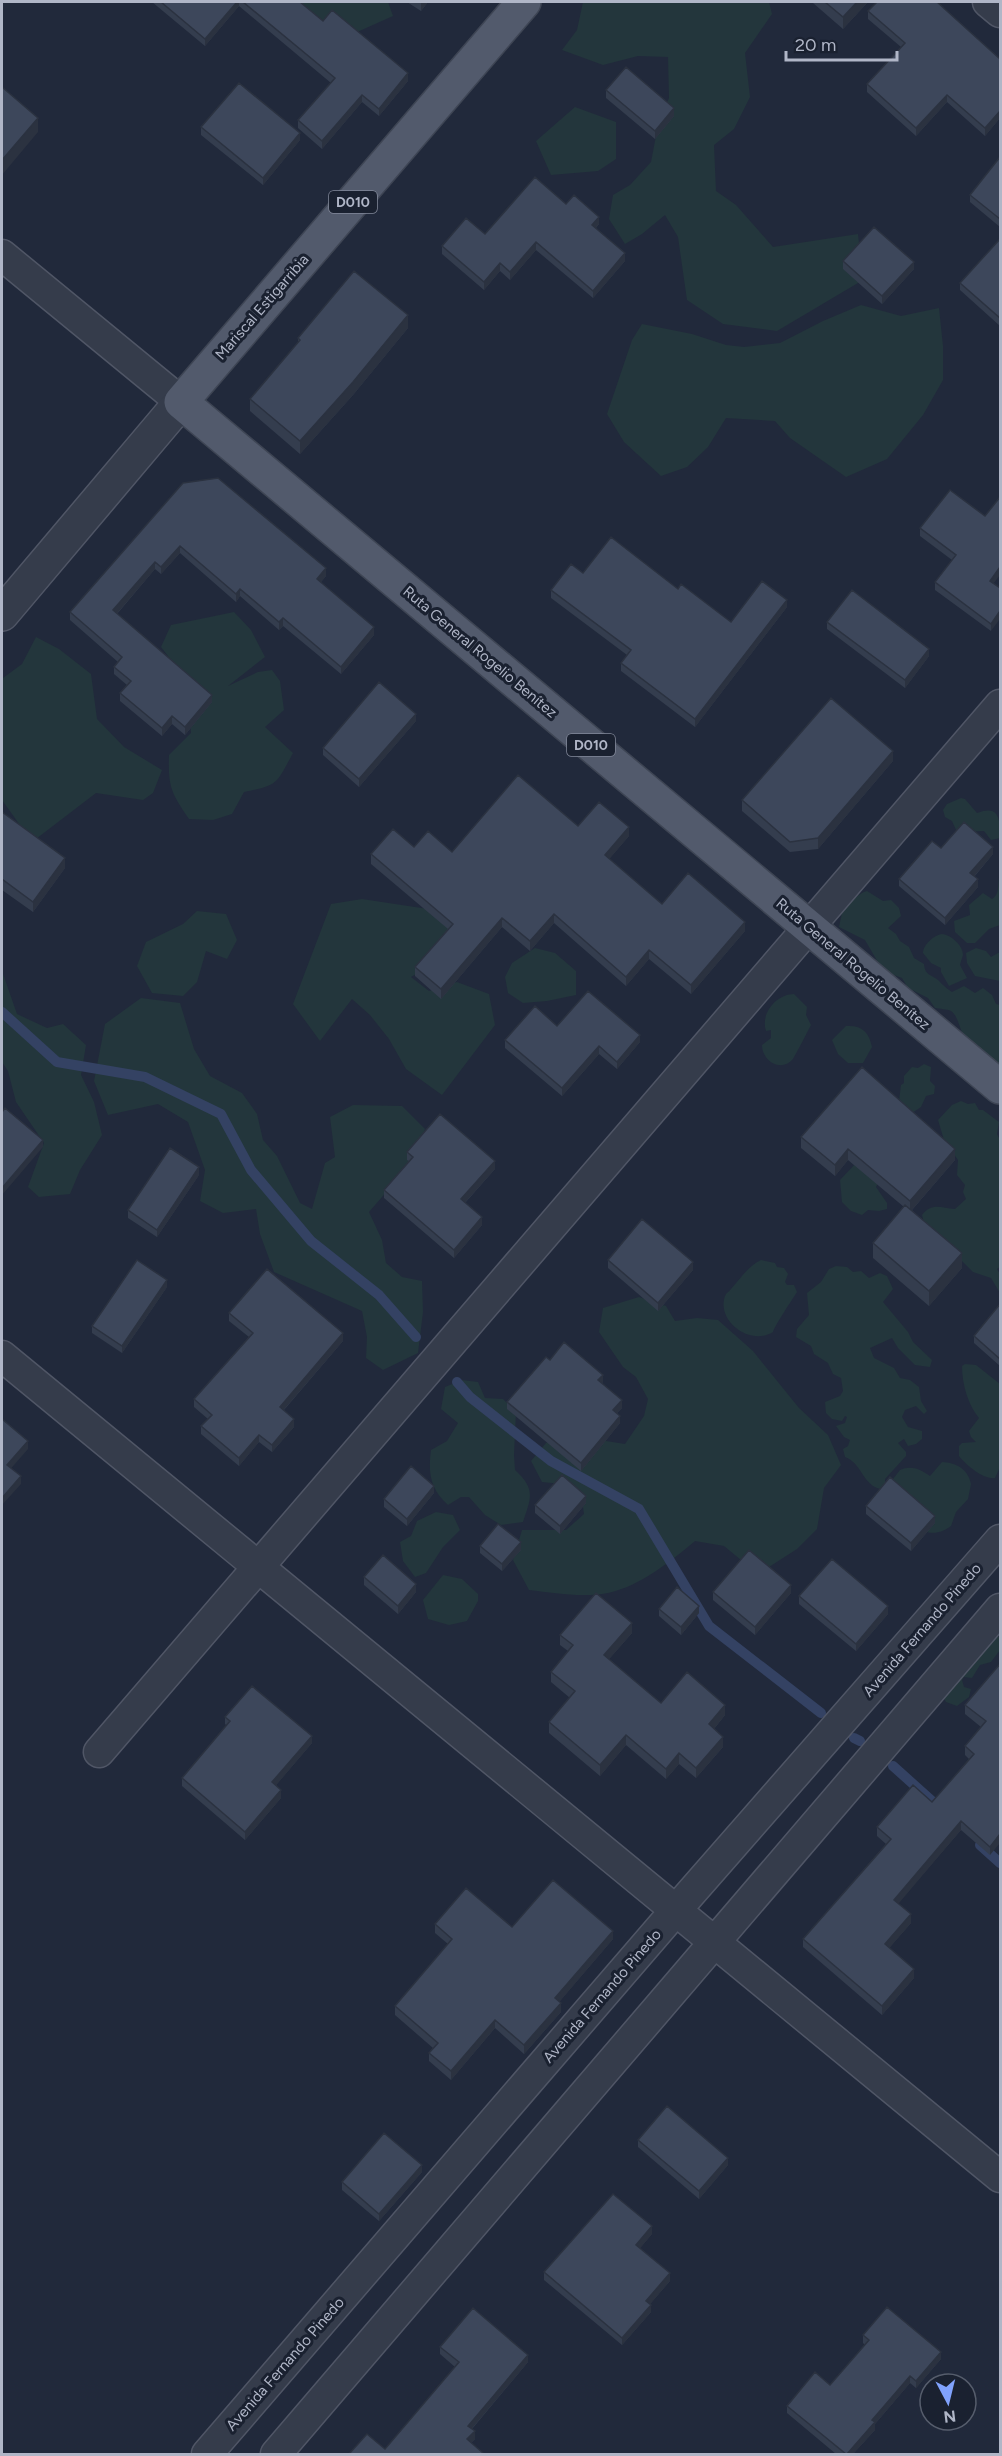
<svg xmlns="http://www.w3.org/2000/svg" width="1002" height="2456" font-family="Figtree,sans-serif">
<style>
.green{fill:#23363c}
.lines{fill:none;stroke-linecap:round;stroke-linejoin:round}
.stream{stroke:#344263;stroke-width:10}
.minor-casing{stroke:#505666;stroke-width:33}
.tertiary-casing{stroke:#505666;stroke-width:36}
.primary-casing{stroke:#3e4554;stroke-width:36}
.minor{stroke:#353c4b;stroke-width:30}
.tertiary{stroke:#353c4b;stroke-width:33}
.primary{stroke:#525a6c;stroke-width:33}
.wall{fill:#343d4e}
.shaded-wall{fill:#2b3240}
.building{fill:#3d475b;stroke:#2b3240;stroke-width:1.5}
.labels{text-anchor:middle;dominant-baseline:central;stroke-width:6;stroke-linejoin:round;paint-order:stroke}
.shield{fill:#1a2130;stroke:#83899a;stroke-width:1.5}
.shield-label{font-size:14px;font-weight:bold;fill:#b0b6c7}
.street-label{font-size:15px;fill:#b0b6c7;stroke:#1a2130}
</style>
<rect width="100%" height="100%" fill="#21293b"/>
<!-- green -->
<path class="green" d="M 296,2 L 388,2 L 393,16 L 346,37 Z
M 583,2 L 769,2 L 772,14 L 745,53 L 750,97 L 734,129 L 714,145 L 716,191 L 736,205 L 773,247 L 858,234 L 863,280 L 777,331 L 723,324 L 687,300 L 678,237 L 665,215 L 642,234 L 625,244 L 609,219 L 613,195 L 630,185 L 651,162 L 659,120 L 669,98 L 668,57 L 638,56 L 603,65 L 562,50 L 577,30 Z
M 575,107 L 616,122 L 616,159 L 598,171 L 551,175 L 536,141 Z
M 861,305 L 901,316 L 939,308 L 943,346 L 943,380 L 923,415 L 887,459 L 846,477 L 790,438 L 775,421 L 726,418 L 708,447 L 687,467 L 661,476 L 624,442 L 607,414 L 632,340 L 642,324 L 692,334 L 726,345 L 744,347 L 780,343 L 823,321 Z
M 234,612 L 251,630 L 265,657 L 228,686 L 258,672 L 272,670 L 280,681 L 284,710 L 265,727 L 293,753 C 276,784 279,785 244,792 L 232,814 L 213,820 L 189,819 C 171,793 168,787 169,755 L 191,733 L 188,682 L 161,647 L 171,625 Z
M 36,637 L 59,649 L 91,674 L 97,719 L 124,747 L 162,770 L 153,793 L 143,800 L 96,793 L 32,842 L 2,800 L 2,682 L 3,678 L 22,664 Z
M 961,798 L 965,799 L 977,813 C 1000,804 1000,820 1000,838 L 991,840 L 984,831 L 957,832 L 952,821 L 945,817 L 943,810 L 947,804 Z
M 1000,873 L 1000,925 L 989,929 L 975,943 L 967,943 L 955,932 L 954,921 L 970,915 L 969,905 L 983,893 L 992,899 C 1001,894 997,882 1000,873 Z
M 867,891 L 883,901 L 891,900 L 899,908 L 901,916 L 888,928 L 896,934 L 900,941 L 909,947 L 914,958 L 924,964 C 925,977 933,974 940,982 C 944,986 946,988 952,992 L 964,986 L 975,993 L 983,988 L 992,995 L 996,1004 L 1000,1005 L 1000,1064 L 990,1062 L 978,1045 L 968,1043 C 960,1034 959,1016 951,1011 C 947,1009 940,1009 935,1008 L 928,998 L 908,988 L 902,978 L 891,974 L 879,964 L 865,940 L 839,927 L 843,908 C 849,903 859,893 867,891 Z
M 362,899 L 428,909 L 455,916 L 428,967 L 411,977 L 429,991 L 457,982 L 489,994 L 495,1025 L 442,1095 L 406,1069 L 389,1039 L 370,1015 L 352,999 L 320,1041 L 293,1004 L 331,904 Z
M 197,911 L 226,914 L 237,940 L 227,959 L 206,951 L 197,982 L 183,996 L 152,993 L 137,966 L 146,942 L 183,924 Z
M 942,934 C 951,935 963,945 963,955 C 962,958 961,961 960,965 L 967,978 L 949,986 L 941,972 L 941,968 L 931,963 L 923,953 C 923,945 934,935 942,934 Z
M 535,948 L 555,953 L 576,971 L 576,995 L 547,1001 L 523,1003 L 508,993 L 505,977 L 512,963 Z
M 976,948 L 986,951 L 991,957 L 1000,952 L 1000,981 L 975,976 L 967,963 L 966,953 Z
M 2,971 L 17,1014 L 47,1028 L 63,1024 L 86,1045 L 81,1075 L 94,1102 L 102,1135 L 80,1170 L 70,1194 L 39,1197 L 28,1187 L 44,1143 L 16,1102 L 8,1071 L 2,1062 Z
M 794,994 L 807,1007 L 806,1015 L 811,1025 C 809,1029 795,1056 793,1059 C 781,1073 762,1061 762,1045 L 771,1038 L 771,1030 L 766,1031 C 760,1013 777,994 794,994 Z
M 141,998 L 180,1003 L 194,1049 L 210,1076 L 242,1093 L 257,1114 L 263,1140 L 277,1156 L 300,1203 L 312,1209 L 325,1163 L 335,1157 L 330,1117 L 353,1105 L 402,1106 L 425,1129 L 414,1160 L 369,1212 L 382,1240 L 386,1263 L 402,1277 L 422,1281 L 423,1312 L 418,1353 L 383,1370 L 366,1358 L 367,1337 L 362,1311 L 274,1272 L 260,1234 L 256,1209 L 223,1213 L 200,1201 L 205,1170 L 188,1122 L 158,1104 L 108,1115 L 94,1081 L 105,1024 Z
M 846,1026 C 862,1025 869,1032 872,1047 L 863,1063 L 848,1063 L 838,1054 L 832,1040 Z
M 924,1064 L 931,1067 L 930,1081 L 935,1086 L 934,1094 L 926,1096 L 921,1107 L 912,1113 L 899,1101 L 901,1085 L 904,1083 L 904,1076 L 912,1067 L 918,1068 Z
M 961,1101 L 968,1104 L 975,1103 L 979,1110 L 983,1110 L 999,1122 L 997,1134 L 1000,1140 L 1000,1267 L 997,1269 L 1000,1274 L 1000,1293 L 991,1278 L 973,1272 L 924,1223 L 922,1215 C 932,1202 941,1208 955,1209 L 966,1199 L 963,1192 L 965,1185 L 957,1175 L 958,1160 L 944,1140 L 938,1120 L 952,1105 Z
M 858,1161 L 879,1181 L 876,1187 L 887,1203 L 887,1209 L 879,1211 L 868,1210 L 862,1215 L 851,1211 L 842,1202 L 840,1180 Z
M 761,1260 L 775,1263 L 777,1267 L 784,1268 L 788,1274 L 785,1282 L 787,1285 L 794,1285 L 797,1292 C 792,1300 775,1325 773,1332 C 751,1346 716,1322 725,1296 C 727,1292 728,1293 731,1289 C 741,1278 747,1267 761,1260 Z
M 836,1266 L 847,1267 L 853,1272 L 861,1271 L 869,1278 L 880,1273 L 887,1276 L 893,1289 L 883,1302 L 908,1332 L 913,1342 L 932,1360 L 930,1367 L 915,1365 L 898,1348 L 892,1338 L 870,1348 L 874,1358 L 894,1368 L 900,1378 L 910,1380 L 919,1387 L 921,1401 L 927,1411 L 924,1414 L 916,1406 L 905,1410 L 902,1417 L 908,1427 L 922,1431 L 922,1439 L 916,1444 L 908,1446 L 904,1439 L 898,1443 L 906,1452 L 906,1456 L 885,1479 L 885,1486 L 881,1489 C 863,1486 862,1463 845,1457 L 843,1449 L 848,1446 L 850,1440 L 844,1437 L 836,1426 L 845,1423 L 847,1417 L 845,1416 L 842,1421 L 832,1419 L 826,1413 L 825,1402 L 840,1396 L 843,1391 L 841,1378 L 833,1374 L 828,1363 L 814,1354 L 811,1346 L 796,1337 L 797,1329 L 809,1315 L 807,1293 L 821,1282 L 829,1269 Z
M 639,1297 L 666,1306 L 675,1321 L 697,1318 L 718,1320 L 753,1351 L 799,1408 L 828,1435 L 841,1465 L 824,1488 L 817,1529 L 797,1549 L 758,1574 L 724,1546 L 695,1541 C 670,1562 640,1586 608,1593 C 582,1598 555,1593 529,1590 L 513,1560 L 522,1530 L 566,1530 L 584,1514 L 581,1494 L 561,1484 L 542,1482 L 531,1461 L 546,1443 L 562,1434 L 625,1444 L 644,1416 L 648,1399 L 636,1377 L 623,1367 L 599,1332 L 603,1308 Z
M 965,1364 L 976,1365 L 1000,1384 L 1000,1467 L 995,1478 C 984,1480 966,1465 959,1456 L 959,1446 L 962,1443 L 976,1442 L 971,1437 L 969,1431 L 979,1418 C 968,1405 962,1384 962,1366 Z
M 462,1380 L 478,1382 L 485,1398 L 503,1399 L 516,1412 L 514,1455 L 515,1470 C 536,1489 531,1498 523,1522 L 501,1525 L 485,1515 L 469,1497 L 461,1497 L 448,1505 C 430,1489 428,1473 431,1450 L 447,1441 L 458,1423 L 441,1409 L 445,1387 Z
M 942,1462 C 957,1463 968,1469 971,1484 L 968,1499 L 956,1512 L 951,1526 C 943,1532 934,1535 924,1531 L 893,1487 L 893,1479 L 900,1470 C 911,1465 920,1469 930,1476 Z
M 436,1512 L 453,1515 L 460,1530 L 443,1547 L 426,1573 L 415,1577 L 403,1561 L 400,1542 L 411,1536 L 417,1521 Z
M 443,1575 L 462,1579 L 478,1594 L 478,1601 L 467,1621 L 449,1625 L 428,1619 L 423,1600 Z
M 996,1636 L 1000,1637 L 1000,1650 L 991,1662 L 980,1665 L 972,1678 L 964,1677 L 962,1680 L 964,1687 L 971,1689 L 969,1697 L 957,1706 L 946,1702 L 940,1692 Z"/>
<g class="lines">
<!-- stream -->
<path class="stream" d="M 2,1012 L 57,1062 L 145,1077 L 221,1114 L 251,1170 L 311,1241 L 379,1295 L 416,1337
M 457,1382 L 470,1397 L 551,1461 L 639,1509 L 709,1626 L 821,1713
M 854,1738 L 860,1741
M 893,1766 L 942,1810
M 980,1845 L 1000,1863"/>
<defs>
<path id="minor" d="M 988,2 L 1000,12
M 2,255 L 181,402
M 2,1356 L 1000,2177
M 99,1752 L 1000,705
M 207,2454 L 676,1910 L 1000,1540
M 276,2454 L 1000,1609"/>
<path id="tertiary" d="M 2,614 L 181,402"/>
<path id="primary" d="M 524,2 L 181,402 L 1000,1087"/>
</defs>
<!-- minor casing -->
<use href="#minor" class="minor-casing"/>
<!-- tertiary casing -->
<use href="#tertiary" class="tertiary-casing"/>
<!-- primary casing -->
<use href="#primary" class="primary-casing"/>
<!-- minor -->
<use href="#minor" class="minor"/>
<!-- tertiary -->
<use href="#tertiary" class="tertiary"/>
<!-- primary -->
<use href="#primary" class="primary"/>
</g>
<!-- wall -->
<path class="wall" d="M 152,2 L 300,2 L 323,21 L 408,81 L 379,116 L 362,102 L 322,149 L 298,128 L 298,120 L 331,83 L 239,6 L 205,46 Z
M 407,2 L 428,2 L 421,11 Z
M 813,2 L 868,2 L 843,29 L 813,3 Z
M 868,11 L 1000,59 L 1000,118 L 985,136 L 947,102 L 916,136 L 867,92 L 867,84 L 901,47 L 868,19 Z
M 606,90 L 674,116 L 655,139 L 606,98 Z
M 201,127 L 300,140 L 263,185 L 201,135 Z
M 1000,157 L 1000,227 L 970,202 L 970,195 Z
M 566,204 L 599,224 L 596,228 L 625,261 L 593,298 L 536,250 L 510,280 L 500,271 L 484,290 L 442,254 L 442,246 L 485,234 Z
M 1000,239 L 1000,326 L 960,290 L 960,283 Z
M 843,261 L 914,269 L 882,304 L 843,269 Z
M 408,328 L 353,395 L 300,454 L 250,411 L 250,399 L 298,343 L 298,338 Z
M 183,483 L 326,576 L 321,582 L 374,635 L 341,674 L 283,626 L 279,630 L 240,596 L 236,602 L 180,553 L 161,574 L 155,569 L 117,614 L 212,702 L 185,735 L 172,724 L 162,736 L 120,701 L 120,693 L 127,685 L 114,674 L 114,667 L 118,662 L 70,620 L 70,612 Z
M 920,528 L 994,584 L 991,631 L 935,590 L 935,582 L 952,560 L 920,536 Z
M 583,573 L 731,622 L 787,607 L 695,727 L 621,671 L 621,663 L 627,655 L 551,598 L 551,590 Z
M 827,622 L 929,656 L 905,688 L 827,629 Z
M 416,721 L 359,787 L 323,755 L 323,748 Z
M 893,761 L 818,849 L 790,852 L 742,811 L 742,800 Z
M 2,812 L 65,868 L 33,912 L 2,890 Z
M 578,826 L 629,836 L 609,859 L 662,904 L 745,931 L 691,994 L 649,959 L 626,986 L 554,923 L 530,951 L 502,927 L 441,999 L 415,976 L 415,967 L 448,929 L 371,864 L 371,854 L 414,847 L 452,852 Z
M 941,848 L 993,854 L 974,877 L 978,887 L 945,925 L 899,886 L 899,879 Z
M 557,1026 L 640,1042 L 617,1069 L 599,1054 L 562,1096 L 505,1048 L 505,1040 Z
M 801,1137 L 955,1160 L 912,1210 L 962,1268 L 929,1306 L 873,1258 L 873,1243 L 904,1207 L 848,1160 L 835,1176 L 801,1148 Z
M 407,1152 L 495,1169 L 465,1203 L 482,1225 L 454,1258 L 384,1198 L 384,1190 L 409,1161 L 407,1160 Z
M 199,1175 L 157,1237 L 128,1218 L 128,1210 Z
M 608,1260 L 693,1270 L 658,1311 L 608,1268 Z
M 167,1287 L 122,1353 L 92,1333 L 92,1326 Z
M 1000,1304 L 1000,1366 L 974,1343 L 974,1336 Z
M 229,1313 L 343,1341 L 284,1410 L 294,1427 L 272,1452 L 259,1442 L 239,1466 L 201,1434 L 201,1426 L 208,1419 L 194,1407 L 194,1399 L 249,1337 L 229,1321 Z
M 550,1360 L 603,1382 L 602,1383 L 622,1408 L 617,1413 L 620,1423 L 581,1471 L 507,1409 L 507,1402 Z
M 434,1493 L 407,1526 L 384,1507 L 384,1499 Z
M 586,1503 L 560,1534 L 535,1513 L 535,1505 Z
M 866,1506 L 935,1523 L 911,1551 L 866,1514 Z
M 480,1546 L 521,1550 L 502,1571 L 480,1553 Z
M 364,1577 L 416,1592 L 398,1614 L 364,1585 Z
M 713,1592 L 791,1593 L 755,1635 L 713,1600 Z
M 799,1596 L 888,1614 L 856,1651 L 799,1604 Z
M 659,1609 L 699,1613 L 681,1635 L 659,1616 Z
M 632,1633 L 609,1659 L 661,1703 L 725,1715 L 714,1729 L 723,1747 L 696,1778 L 679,1764 L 666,1779 L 626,1745 L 600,1776 L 549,1733 L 549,1722 L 570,1698 L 551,1682 L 551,1672 L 568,1651 L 560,1645 L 560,1635 Z
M 1000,1664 L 990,1855 L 961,1830 L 898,1903 L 911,1923 L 889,1948 L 914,1978 L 882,2015 L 803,1947 L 803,1939 L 886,1844 L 877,1836 L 877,1827 L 932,1802 L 969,1759 L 965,1755 L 965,1746 L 981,1727 L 965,1714 L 965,1705 Z
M 225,1717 L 312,1743 L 276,1785 L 281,1798 L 245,1840 L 182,1786 L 182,1778 L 227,1726 L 225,1724 Z
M 435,1924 L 512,1927 L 613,1939 L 559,2002 L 561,2012 L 524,2054 L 495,2028 L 451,2080 L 429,2061 L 429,2053 L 433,2048 L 395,2015 L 395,2006 L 448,1944 L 435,1933 Z
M 638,2140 L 728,2165 L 699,2199 L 638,2147 Z
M 422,2172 L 379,2221 L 342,2190 L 342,2182 Z
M 652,2234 L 640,2248 L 670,2281 L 650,2304 L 651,2312 L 622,2345 L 544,2280 L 544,2272 Z
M 863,2335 L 941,2359 L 916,2388 L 910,2383 L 875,2424 L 875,2430 L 853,2454 L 836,2454 L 787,2413 L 787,2406 L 830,2385 L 865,2345 L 863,2343 Z
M 440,2347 L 528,2362 L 472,2429 L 475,2439 L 471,2443 L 483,2454 L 385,2449 L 455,2367 L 440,2354 Z"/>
<!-- shaded-wall -->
<path class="shaded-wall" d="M 237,2 L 239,2 L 239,6 L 205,46 L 205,39 Z
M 421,2 L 428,2 L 421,11 Z
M 857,2 L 868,2 L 843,29 L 843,17 Z
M 408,73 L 408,81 L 379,116 L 379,109 Z
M 362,95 L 362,102 L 322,149 L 322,141 Z
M 947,95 L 947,102 L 916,136 L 916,128 Z
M 674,108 L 674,116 L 655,139 L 655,131 Z
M 1000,111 L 1000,118 L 985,136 L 985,128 Z
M 38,118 L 38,132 L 2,175 L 2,160 Z
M 300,133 L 300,140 L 263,185 L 263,178 Z
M 599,217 L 599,224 L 592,232 L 592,225 Z
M 536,242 L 536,250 L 510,280 L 510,272 Z
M 625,253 L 625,261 L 593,298 L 593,291 Z
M 914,262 L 914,269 L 882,304 L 882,296 Z
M 500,263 L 500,271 L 484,290 L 484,282 Z
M 408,315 L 408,328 L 353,395 L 300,454 L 300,441 Z
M 180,546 L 180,553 L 161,574 L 161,567 Z
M 155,562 L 155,569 L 113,618 L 113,610 Z
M 1000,567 L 1000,575 L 990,588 L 990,581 Z
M 326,568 L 326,576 L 317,587 L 317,579 Z
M 240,589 L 240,596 L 236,602 L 236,594 Z
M 787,600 L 787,607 L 695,727 L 695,719 Z
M 1000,611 L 1000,619 L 991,631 L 991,624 Z
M 283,618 L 283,626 L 279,630 L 279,622 Z
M 374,627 L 374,635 L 341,674 L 341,667 Z
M 929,649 L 929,656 L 905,688 L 905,680 Z
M 212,695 L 212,702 L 185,735 L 185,727 Z
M 416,714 L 416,721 L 359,787 L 359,779 Z
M 172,716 L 172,724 L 162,736 L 162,728 Z
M 893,751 L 893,761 L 818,849 L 818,838 Z
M 629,827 L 629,836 L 605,864 L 605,855 Z
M 993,847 L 993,854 L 970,881 L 970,873 Z
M 65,858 L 65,868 L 33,912 L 33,902 Z
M 978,879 L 978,887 L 945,925 L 945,918 Z
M 554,914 L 554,923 L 530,951 L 530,941 Z
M 502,918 L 502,927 L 441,999 L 441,989 Z
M 745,922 L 745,931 L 691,994 L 691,985 Z
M 649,950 L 649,959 L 626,986 L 626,977 Z
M 640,1035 L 640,1042 L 617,1069 L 617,1062 Z
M 599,1046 L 599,1054 L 562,1096 L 562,1088 Z
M 43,1140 L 43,1147 L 2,1195 L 2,1188 Z
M 848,1149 L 848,1160 L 835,1176 L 835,1165 Z
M 955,1149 L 955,1160 L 910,1212 L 910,1201 Z
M 495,1161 L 495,1169 L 461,1207 L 461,1199 Z
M 199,1167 L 199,1175 L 157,1237 L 157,1230 Z
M 482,1217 L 482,1225 L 454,1258 L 454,1250 Z
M 962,1253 L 962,1268 L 929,1306 L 929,1291 Z
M 693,1262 L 693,1270 L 658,1311 L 658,1303 Z
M 167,1280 L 167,1287 L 122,1353 L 122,1346 Z
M 343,1333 L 343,1341 L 280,1414 L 280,1407 Z
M 603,1375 L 603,1382 L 598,1387 L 598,1380 Z
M 622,1400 L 622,1408 L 613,1417 L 613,1410 Z
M 620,1416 L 620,1423 L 581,1471 L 581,1463 Z
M 294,1419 L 294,1427 L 272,1452 L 272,1445 Z
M 259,1435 L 259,1442 L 239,1466 L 239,1458 Z
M 28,1441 L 28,1449 L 7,1473 L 7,1465 Z
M 21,1476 L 21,1484 L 2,1505 L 2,1498 Z
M 434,1486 L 434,1493 L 407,1526 L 407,1519 Z
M 586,1496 L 586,1503 L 560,1534 L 560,1526 Z
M 935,1516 L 935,1523 L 911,1551 L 911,1543 Z
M 521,1542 L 521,1550 L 502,1571 L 502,1564 Z
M 416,1584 L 416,1592 L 398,1614 L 398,1606 Z
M 791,1585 L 791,1593 L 755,1635 L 755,1627 Z
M 699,1606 L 699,1613 L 681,1635 L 681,1627 Z
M 888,1606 L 888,1614 L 856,1651 L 856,1644 Z
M 632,1623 L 632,1633 L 604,1665 L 604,1655 Z
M 725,1705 L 725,1715 L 709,1735 L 709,1724 Z
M 626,1735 L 626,1745 L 600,1776 L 600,1765 Z
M 312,1736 L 312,1743 L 272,1790 L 272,1782 Z
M 723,1737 L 723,1747 L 696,1778 L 696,1768 Z
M 679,1753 L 679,1764 L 666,1779 L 666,1769 Z
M 281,1790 L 281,1798 L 245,1840 L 245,1832 Z
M 961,1821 L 961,1830 L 894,1909 L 894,1900 Z
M 1000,1834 L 1000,1843 L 990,1855 L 990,1847 Z
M 911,1914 L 911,1923 L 885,1953 L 885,1944 Z
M 613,1931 L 613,1939 L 555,2007 L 555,1998 Z
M 914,1969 L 914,1978 L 882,2015 L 882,2006 Z
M 561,2003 L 561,2012 L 524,2054 L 524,2045 Z
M 495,2020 L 495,2028 L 451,2080 L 451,2071 Z
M 728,2158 L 728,2165 L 699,2199 L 699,2191 Z
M 422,2165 L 422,2172 L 379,2221 L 379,2214 Z
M 652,2226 L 652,2234 L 636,2253 L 636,2245 Z
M 670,2273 L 670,2281 L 646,2309 L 646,2301 Z
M 651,2305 L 651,2312 L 622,2345 L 622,2338 Z
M 941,2352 L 941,2359 L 916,2388 L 916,2381 Z
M 528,2355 L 528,2362 L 468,2433 L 468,2426 Z
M 910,2376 L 910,2383 L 875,2424 L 875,2430 L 853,2454 L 847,2454 L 872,2420 Z
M 475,2431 L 475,2439 L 467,2447 L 467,2439 Z"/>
<!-- building -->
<path class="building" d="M 161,2 L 237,2 L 205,39 Z
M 243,2 L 300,2 L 323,21 L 332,10 L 408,73 L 379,109 L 362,95 L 322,141 L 298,120 L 335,78 Z
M 825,2 L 857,2 L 843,17 Z
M 877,2 L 937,2 L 1000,59 L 1000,111 L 985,128 L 947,95 L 916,128 L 867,84 L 905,43 L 868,11 Z
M 626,67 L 674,108 L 655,131 L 606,90 Z
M 239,83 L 300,133 L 263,178 L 201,127 Z
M 2,87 L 38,118 L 2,160 Z
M 1000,157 L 1000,219 L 970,195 Z
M 535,177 L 566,204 L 574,195 L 599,217 L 592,225 L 625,253 L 593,291 L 536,242 L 510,272 L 500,263 L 484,282 L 442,246 L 466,218 L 485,234 Z
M 874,227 L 914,262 L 882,296 L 843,261 Z
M 1000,239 L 1000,318 L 960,283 Z
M 354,271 L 408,315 L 353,382 L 300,441 L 250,399 L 300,340 L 298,338 Z
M 218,478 L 326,568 L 317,579 L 374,627 L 341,667 L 283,618 L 279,622 L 240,589 L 236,594 L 180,546 L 161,567 L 155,562 L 113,610 L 212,695 L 185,727 L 172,716 L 162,728 L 120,693 L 131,681 L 114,667 L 122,657 L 70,612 L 183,483 Z
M 950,490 L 985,516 L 1000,497 L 1000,567 L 990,581 L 1000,588 L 1000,611 L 991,624 L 935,582 L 956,555 L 920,528 Z
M 611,537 L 678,589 L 681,584 L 731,622 L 762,581 L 787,600 L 695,719 L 621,663 L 631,650 L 551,590 L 571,564 L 583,573 Z
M 852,590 L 929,649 L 905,680 L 827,622 Z
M 379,682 L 416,714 L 359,779 L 323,748 Z
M 831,698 L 893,751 L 818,838 L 790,842 L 742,800 Z
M 518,775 L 578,826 L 599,802 L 629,827 L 605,855 L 662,904 L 688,873 L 745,922 L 691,985 L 649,950 L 626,977 L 554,914 L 530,941 L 502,918 L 441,989 L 415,967 L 453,924 L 371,854 L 393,829 L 414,847 L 428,831 L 452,852 Z
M 2,812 L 65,858 L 33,902 L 2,879 Z
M 964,822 L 993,847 L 970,873 L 978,879 L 945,918 L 899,879 L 932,841 L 941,848 Z
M 588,991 L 640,1035 L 617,1062 L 599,1046 L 562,1088 L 505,1040 L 535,1006 L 557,1026 Z
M 862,1067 L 955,1149 L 910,1201 L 848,1149 L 835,1165 L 801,1137 Z
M 5,1108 L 43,1140 L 2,1188 L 2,1112 Z
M 440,1114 L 495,1161 L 461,1199 L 482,1217 L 454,1250 L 384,1190 L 413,1157 L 407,1152 Z
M 170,1148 L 199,1167 L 157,1230 L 128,1210 Z
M 905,1205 L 962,1253 L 929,1291 L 873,1243 Z
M 642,1219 L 693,1262 L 658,1303 L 608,1260 Z
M 137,1260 L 167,1280 L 122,1346 L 92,1326 Z
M 267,1269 L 343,1333 L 280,1407 L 294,1419 L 272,1445 L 259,1435 L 239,1458 L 201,1426 L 212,1415 L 194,1399 L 253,1333 L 229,1313 Z
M 1000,1304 L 1000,1359 L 974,1336 Z
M 564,1342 L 603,1375 L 598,1380 L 622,1400 L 613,1410 L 620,1416 L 581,1463 L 507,1402 L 546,1357 L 550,1360 Z
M 2,1419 L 28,1441 L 7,1465 L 21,1476 L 2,1498 Z
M 411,1466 L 434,1486 L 407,1519 L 384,1499 Z
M 562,1475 L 586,1496 L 560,1526 L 535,1505 Z
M 890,1477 L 935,1516 L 911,1543 L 866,1506 Z
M 498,1524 L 521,1542 L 502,1564 L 480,1546 Z
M 749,1550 L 791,1585 L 755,1627 L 713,1592 Z
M 383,1555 L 416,1584 L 398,1606 L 364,1577 Z
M 832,1559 L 888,1606 L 856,1644 L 799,1596 Z
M 677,1587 L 699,1606 L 681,1627 L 659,1609 Z
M 596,1593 L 632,1623 L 604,1655 L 661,1703 L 687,1672 L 725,1705 L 709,1724 L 723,1737 L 696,1768 L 679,1753 L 666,1769 L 626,1735 L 600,1765 L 549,1722 L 575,1691 L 551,1672 L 573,1645 L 560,1635 Z
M 1000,1664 L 1000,1834 L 990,1847 L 961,1821 L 894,1900 L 911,1914 L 885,1944 L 914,1969 L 882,2006 L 803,1939 L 891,1839 L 877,1827 L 913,1785 L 932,1802 L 974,1754 L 965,1746 L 986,1721 L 965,1705 Z
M 252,1686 L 312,1736 L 272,1782 L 281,1790 L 245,1832 L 182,1778 L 230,1721 L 225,1717 Z
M 553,1880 L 613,1931 L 555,1998 L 561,2003 L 524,2045 L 495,2020 L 451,2071 L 429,2053 L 438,2043 L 395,2006 L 452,1939 L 435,1924 L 466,1888 L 512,1927 Z
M 667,2106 L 728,2158 L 699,2191 L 638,2140 Z
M 384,2133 L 422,2165 L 379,2214 L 342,2182 Z
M 613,2194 L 652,2226 L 636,2245 L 670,2273 L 646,2301 L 651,2305 L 622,2338 L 544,2272 Z
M 887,2307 L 941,2352 L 916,2381 L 910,2376 L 872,2420 L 875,2422 L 847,2454 L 846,2454 L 787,2406 L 815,2372 L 830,2385 L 869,2340 L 863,2335 Z
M 473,2308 L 528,2355 L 468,2426 L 475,2431 L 467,2439 L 483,2453 L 483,2454 L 349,2454 L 367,2434 L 385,2449 L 459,2362 L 440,2347 Z"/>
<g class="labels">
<!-- shield labels -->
<g class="shield">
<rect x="329" y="191" width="48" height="22" rx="4.5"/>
<rect x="567" y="734" width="48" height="22" rx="4.5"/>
</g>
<g class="shield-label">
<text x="353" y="202">D010</text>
<text x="591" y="745">D010</text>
</g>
<!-- street labels -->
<g class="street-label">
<text transform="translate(262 307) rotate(-49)">Mariscal Estigarribia</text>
<text transform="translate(480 652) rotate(40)">Ruta General Rogelio Benítez</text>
<text transform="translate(853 964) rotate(40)">Ruta General Rogelio Benítez</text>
<text transform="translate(922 1630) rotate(-49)">Avenida Fernando Pinedo</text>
<text transform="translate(602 1996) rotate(-49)">Avenida Fernando Pinedo</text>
<text transform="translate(285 2364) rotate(-49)">Avenida Fernando Pinedo</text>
</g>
</g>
<!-- border -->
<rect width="1002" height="2456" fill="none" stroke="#b0b6c7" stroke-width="6"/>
<!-- north arrow -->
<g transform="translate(948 2402) rotate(173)"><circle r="28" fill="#1a2130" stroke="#565d6c" stroke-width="1.5"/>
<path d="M0-4.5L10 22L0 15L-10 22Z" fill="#80a2fc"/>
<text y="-9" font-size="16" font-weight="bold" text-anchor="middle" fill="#b0b6c7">N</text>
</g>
<!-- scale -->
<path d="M786 51v9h111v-9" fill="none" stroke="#b0b6c7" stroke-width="3"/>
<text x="795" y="51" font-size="18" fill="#b0b6c7" stroke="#1a2130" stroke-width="4.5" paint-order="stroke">20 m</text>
</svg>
